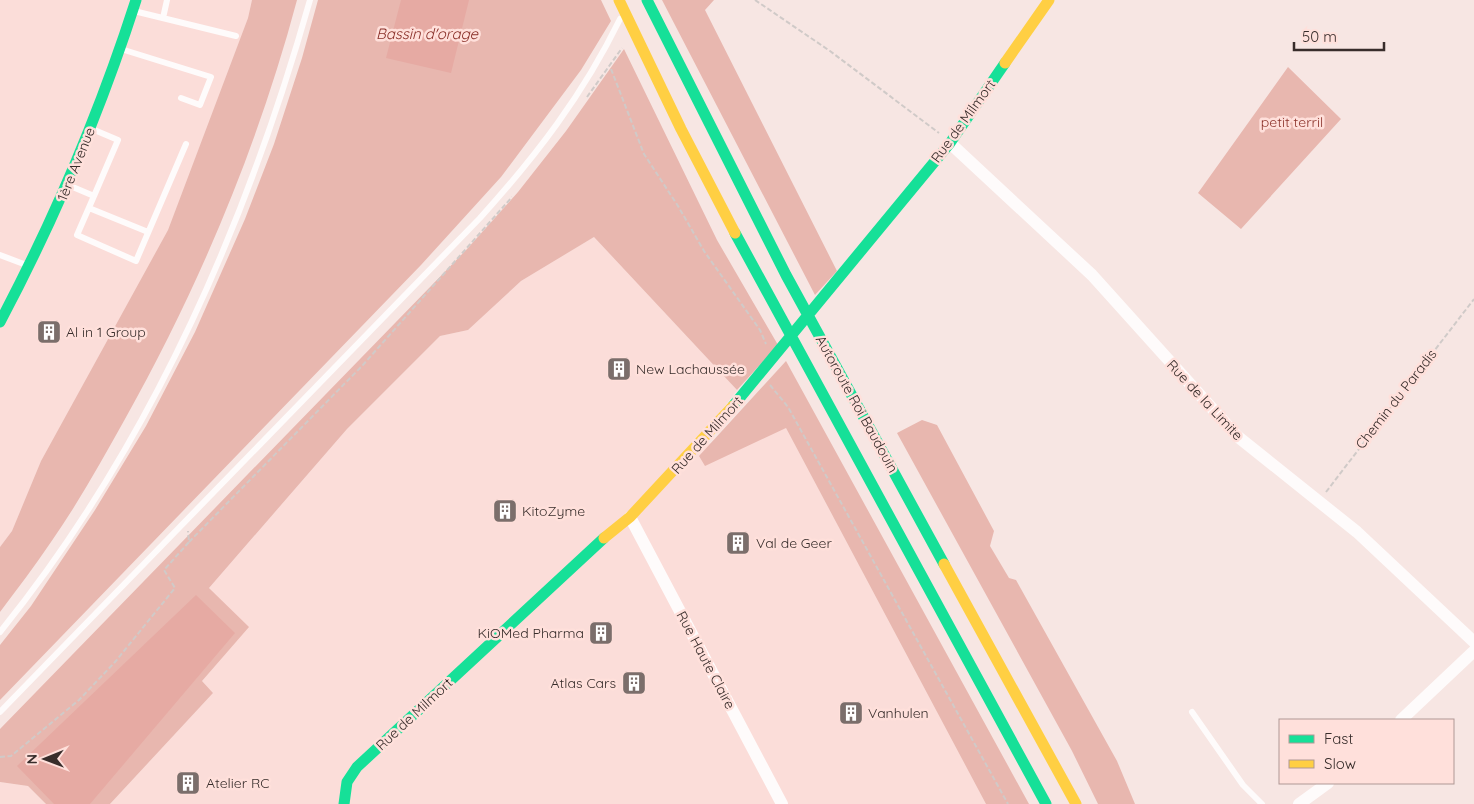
<svg xmlns="http://www.w3.org/2000/svg" width="1474" height="804" font-family="Quicksand,sans-serif">
<style>
.built{fill:#fbddd9}
.forest{fill:#e8b7af}
.water{fill:#e6aaa3}
.lines{fill:none;stroke-linecap:round;stroke-linejoin:round}
.path{stroke:#d0cac8;stroke-width:2;stroke-dasharray:5 2.5;stroke-linecap:butt}
.lane{stroke:#fefbfb;stroke-width:6}
.street{stroke:#fefbfb;stroke-width:12}
.fast{stroke:#16e098;stroke-width:11}
.slow{stroke:#ffcf43;stroke-width:11}
.labels{text-anchor:middle;dominant-baseline:central;stroke-width:5;stroke-linejoin:round;paint-order:stroke}
.street-label{font-size:14px;fill:#382d2b;stroke:#ffe0db}
.park-label{font-size:14px;fill:#8c322a;stroke:#ffe0db}
.poi-label{font-size:14px;fill:#382d2b;stroke:#ffe0db;text-anchor:start}
.water-label{font-size:15px;font-style:italic;fill:#8a2f28;stroke:#ffe0db}
</style>
<rect width="100%" height="100%" fill="#f7e6e3"/>
<!-- built -->
<path class="built" d="M 0,0 L 252,0 L 248,18 L 168,230 L 41,461 L 12,531 L 0,547 Z
M 594,237 L 737,390 L 693,447 L 786,428 L 986,804 L 110,804 L 213,693 L 202,681 L 248,627 L 209,588 L 347,429 L 440,336 L 468,330 L 521,281 Z
M 0,782 L 28,786 L 46,804 L 0,804 Z"/>
<!-- forest -->
<path class="forest" d="M 252,0 L 297,0 C 258,146 199,287 125,419 C 102,460 79,502 51,542 C 35,566 17,589 0,612 L 0,547 L 12,531 L 41,461 L 168,230 L 248,18 Z
M 318,0 L 601,0 L 611,21 L 581,70 L 501,177 L 421,265 L 0,700 L 0,645 L 31,606 L 95,510 L 146,426 L 195,332 L 245,219 L 274,144 L 302,58 Z
M 662,0 L 714,0 L 705,10 L 837,271 L 815,295 Z
M 624,49 L 717,240 L 778,345 L 737,390 L 594,237 L 521,281 L 468,330 L 440,336 L 347,429 L 209,588 L 249,627 L 202,681 L 213,693 L 110,804 L 46,804 L 28,786 L 0,782 L 0,729 L 467,249 L 518,192 L 566,131 Z
M 1288,67 L 1341,119 L 1241,229 L 1198,193 Z
M 786,361 L 1029,804 L 986,804 L 786,428 L 705,466 L 699,456 Z
M 922,420 L 937,425 L 994,531 L 990,546 L 1009,578 L 1016,580 L 1117,761 L 1135,804 L 1098,804 L 1072,751 L 897,433 Z"/>
<!-- water -->
<path class="water" d="M 401,0 L 469,0 L 451,73 L 386,58 Z
M 196,595 L 235,633 L 90,804 L 54,804 L 17,766 Z"/>
<g class="lines">
<!-- path -->
<path class="path" d="M 755,0 L 830,51 L 939,133
M 611,69 L 644,154 L 678,206 L 704,251 L 760,330 L 766,344
M 587,97 L 622,48
M 770,385 L 788,407 L 1008,804
M 1326,492 L 1474,299
M 189,542 L 362,366 L 512,197
M 0,757 L 11,756 L 79,700 L 115,662 L 175,588 L 164,570 L 189,542 L 188,531"/>
<!-- lane -->
<path class="lane" d="M 134,11 L 236,36
M 163,18 L 167,0
M 121,49 L 211,77 L 200,105 L 181,98
M 68,185 L 94,196 L 118,140 L 92,129
M 94,196 L 77,235 L 136,261 L 186,144
M 89,208 L 148,232
M 0,255 L 29,266
M 0,632 C 148,449 246,226 310,0
M 0,712 L 480,218 C 536,156 583,95 620,19
M 1192,712 L 1243,785 L 1262,804"/>
<!-- street -->
<path class="street" d="M 950,143 L 1092,275 L 1237,436 L 1357,532 L 1474,642
M 630,517 L 782,804
M 1401,720 L 1474,651
M 1299,804 L 1328,783"/>
<!-- fast -->
<path class="fast" d="M 647,0 L 786,275 L 944,564
M 735,233 L 1046,804
M 0,322 C 55,218 100,112 136,0
M 733,406 L 950,143 L 1005,63
M 344,804 L 347,782 L 357,767 L 604,538"/>
<!-- slow -->
<path class="slow" d="M 619,0 L 681,129 L 735,233
M 1005,63 L 1049,0
M 604,538 L 630,517 L 733,406
M 944,564 L 1076,804"/>
</g>
<!-- icons -->
<defs>
<symbol id="building-square" viewBox="-11 -11 22 22"><rect x="-9" y="-9" width="18" height="18" rx="4" fill="#7b6e6b" stroke="#ffe0db"/><path d="M-4-6H4V6H1V3H-1V6H-4ZM-2.5-4.3h1.7v1.8h-1.7ZM.8-4.3h1.7v1.8H.8ZM-2.5-1h1.7V.8h-1.7ZM.8-1h1.7V.8H.8Z" fill="#fff"/></symbol>
</defs>
<g fill-rule="evenodd">
<use href="#building-square" x="35" y="318" width="28" height="28"/>
<use href="#building-square" x="605" y="355" width="28" height="28"/>
<use href="#building-square" x="491" y="497" width="28" height="28"/>
<use href="#building-square" x="724" y="529" width="28" height="28"/>
<use href="#building-square" x="587" y="619" width="28" height="28"/>
<use href="#building-square" x="620" y="669" width="28" height="28"/>
<use href="#building-square" x="837" y="699" width="28" height="28"/>
<use href="#building-square" x="174" y="769" width="28" height="28"/>
</g>
<g class="labels">
<!-- street labels -->
<g class="street-label">
<text transform="translate(963 121) rotate(-54)">Rue de Milmort</text>
<text transform="translate(76 164) rotate(-68)">1ère Avenue</text>
<text transform="translate(1396 399) rotate(-52)">Chemin du Paradis</text>
<text transform="translate(1205 400) rotate(47)">Rue de la Limite</text>
<text transform="translate(857 404) rotate(61)">Autoroute Roi Baudouin</text>
<text transform="translate(707 435) rotate(-48)">Rue de Milmort</text>
<text transform="translate(706 660) rotate(62)">Rue Haute Claire</text>
<text transform="translate(414 714) rotate(-43)">Rue de Milmort</text>
</g>
<!-- park labels -->
<g class="park-label">
<text x="1292" y="122">petit terril</text>
</g>
<!-- poi labels -->
<g class="poi-label">
<text x="66" y="332">Al in 1 Group</text>
<text x="636" y="369">New Lachaussée</text>
<text x="522" y="511">KitoZyme</text>
<text x="756" y="543">Val de Geer</text>
<text x="584" y="633" text-anchor="end">KiOMed Pharma</text>
<text x="616" y="683" text-anchor="end">Atlas Cars</text>
<text x="868" y="713">Vanhulen</text>
<text x="206" y="783">Atelier RC</text>
</g>
<!-- water labels -->
<g class="water-label">
<text x="427" y="33">Bassin d'orage</text>
</g>
</g>
<!-- legend -->
<rect x="1279" y="719" width="175" height="65" fill="#ffe0db" stroke="#af9895"/>
<rect x="1289" y="735" width="25" height="8" fill="#16e098" stroke="#af9895"/>
<text x="1324" y="744" font-size="15" fill="#382d2b">Fast</text>
<rect x="1289" y="760" width="25" height="8" fill="#ffcf43" stroke="#af9895"/>
<text x="1324" y="769" font-size="15" fill="#382d2b">Slow</text>
<!-- north arrow -->
<g transform="translate(45 759) rotate(269)" stroke="#ffe0db" stroke-width="4" paint-order="stroke">
<path d="M0-4L9 19L0 12L-9 19Z" fill="#382d2b"/>
<text y="-8" font-size="14" font-weight="bold" text-anchor="middle" fill="#382d2b">N</text>
</g>
<!-- scale -->
<path d="M1294 42v8h90v-8" fill="none" stroke="#382d2b" stroke-width="2.5"/>
<text x="1302" y="42" font-size="15" fill="#382d2b" stroke="#ffe0db" stroke-width="4" paint-order="stroke">50 m</text>
</svg>
